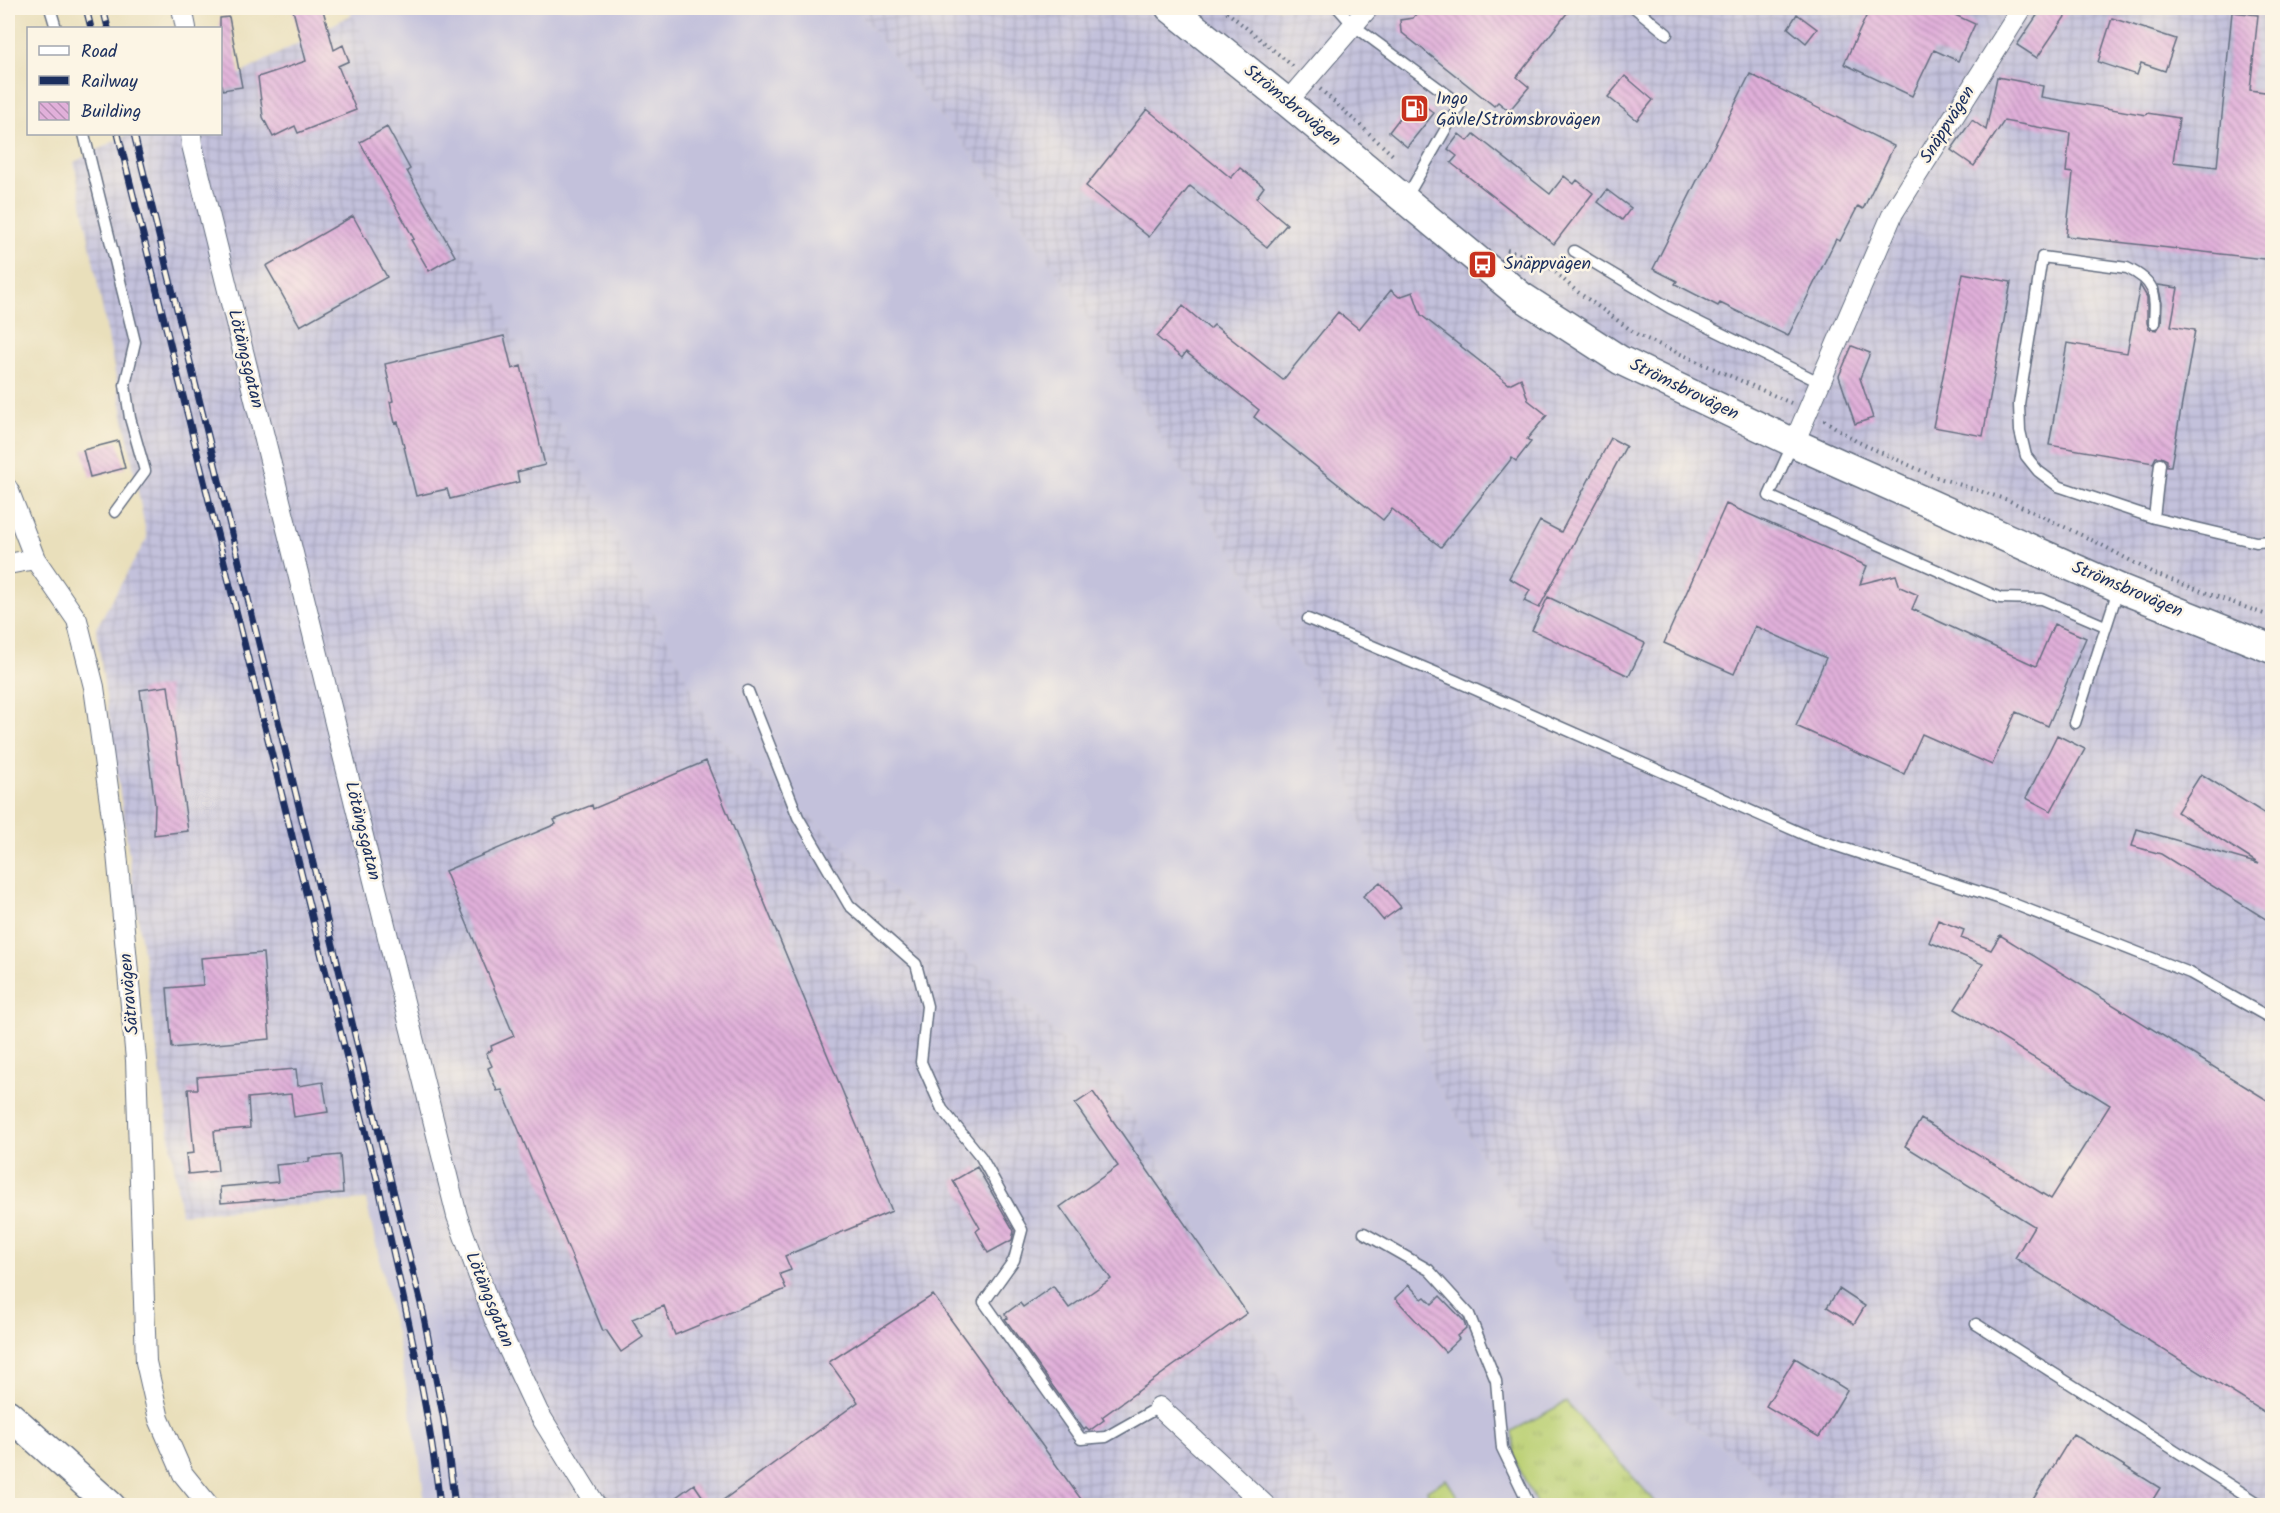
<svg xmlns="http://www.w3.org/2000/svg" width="2280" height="1513" font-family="Kalam,sans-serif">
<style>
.industrial{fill:url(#industrial-grid)}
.railway{fill:#c3c1db}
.grass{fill:url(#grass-tufts);stroke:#6b8069;stroke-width:1.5}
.building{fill:url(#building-back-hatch)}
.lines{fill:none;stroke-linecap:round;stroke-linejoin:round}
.lane-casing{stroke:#636d7f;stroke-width:13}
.street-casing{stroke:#636d7f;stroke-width:22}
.secondary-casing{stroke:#636d7f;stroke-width:31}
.path{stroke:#636d7f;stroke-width:4;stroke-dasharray:1.5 4.5;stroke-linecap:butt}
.lane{stroke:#fff;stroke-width:10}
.street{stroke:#fff;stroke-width:20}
.secondary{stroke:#fff;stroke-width:28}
.rail-casing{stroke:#1b2f5e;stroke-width:7}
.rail{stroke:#fcf5e5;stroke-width:4.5;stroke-dasharray:14;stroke-linecap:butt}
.labels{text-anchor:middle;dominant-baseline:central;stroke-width:5;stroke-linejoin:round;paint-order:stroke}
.poi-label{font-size:18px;fill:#1b2f5e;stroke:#fcf5e5;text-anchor:start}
.street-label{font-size:18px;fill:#1b2f5e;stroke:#fcf5e5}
</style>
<defs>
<pattern id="industrial-grid" width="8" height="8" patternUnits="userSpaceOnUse" patternTransform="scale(1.5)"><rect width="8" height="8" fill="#c3c1db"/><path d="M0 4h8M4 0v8" fill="none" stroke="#a7a6be"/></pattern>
<pattern id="grass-tufts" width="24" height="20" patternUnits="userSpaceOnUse" patternTransform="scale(1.5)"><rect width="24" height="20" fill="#bbd074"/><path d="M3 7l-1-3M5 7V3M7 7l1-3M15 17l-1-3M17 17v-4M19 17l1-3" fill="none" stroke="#a0b367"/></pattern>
<pattern id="building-back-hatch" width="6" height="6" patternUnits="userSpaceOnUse" patternTransform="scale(1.5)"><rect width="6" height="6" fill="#e1b0da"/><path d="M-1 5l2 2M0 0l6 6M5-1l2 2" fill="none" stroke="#b690b4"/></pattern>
</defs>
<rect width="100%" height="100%" fill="#fcf5e5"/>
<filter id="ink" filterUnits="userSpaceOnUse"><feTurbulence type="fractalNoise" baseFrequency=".0167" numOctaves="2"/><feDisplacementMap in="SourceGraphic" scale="12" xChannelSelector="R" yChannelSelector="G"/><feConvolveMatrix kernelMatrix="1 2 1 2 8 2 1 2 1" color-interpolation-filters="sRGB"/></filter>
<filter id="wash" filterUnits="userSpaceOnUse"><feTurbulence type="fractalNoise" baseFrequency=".008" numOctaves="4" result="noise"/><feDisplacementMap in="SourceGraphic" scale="24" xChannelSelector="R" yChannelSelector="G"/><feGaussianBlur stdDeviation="1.35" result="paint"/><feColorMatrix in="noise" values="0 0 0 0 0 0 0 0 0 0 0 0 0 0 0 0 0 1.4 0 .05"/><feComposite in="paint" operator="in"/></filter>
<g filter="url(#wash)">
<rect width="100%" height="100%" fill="#e9dfbb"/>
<!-- industrial -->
<path class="industrial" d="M 855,8 L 2272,8 L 2272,1505 L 1792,1505 L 1708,1435 L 1635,1389 L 1434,1082 L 1330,712 L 1069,289 L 983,169 Z
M 353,14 L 714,733 L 1119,1089 L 1352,1505 L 473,1505 L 438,1309 L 416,1196 L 181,1214 L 96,628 L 147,538 L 74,162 L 128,134 L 220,134 L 221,84 Z"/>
<!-- railway -->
<path class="railway" d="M 349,8 L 855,8 L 983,169 L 1069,289 L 1330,712 L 1434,1082 L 1635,1389 L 1708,1435 L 1792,1505 L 1658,1505 L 1515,1460 L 1537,1505 L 1463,1505 L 1446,1480 L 1427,1490 L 1430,1505 L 1352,1505 L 1119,1089 L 714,733 Z
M 416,1196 L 438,1309 L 473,1505 L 425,1505 L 420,1462 L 396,1333 L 366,1200 Z"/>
<!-- grass -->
<path class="grass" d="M 1566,1402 L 1658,1505 L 1537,1505 L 1515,1460 L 1512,1431 Z
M 1446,1479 L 1463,1505 L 1430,1505 L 1427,1490 Z"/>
<g id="blocks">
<!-- building -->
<path class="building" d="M 304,8 L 320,8 L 320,11 L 323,10 L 334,50 L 343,45 L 349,61 L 338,66 L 356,110 L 298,133 L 295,126 L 273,137 L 263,117 L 258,77 L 306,61 L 293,10 Z
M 1420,8 L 1571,8 L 1517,77 L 1529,87 L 1509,111 L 1498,102 L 1494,106 L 1401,32 L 1400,20 L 1413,18 Z
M 1870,8 L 1940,8 L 1975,24 L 1958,61 L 1934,50 L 1912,96 L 1844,64 Z
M 2042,8 L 2071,8 L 2037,58 L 2017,45 Z
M 2232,12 L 2258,15 L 2250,90 L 2272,93 L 2272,260 L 2066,236 L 2073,173 L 2066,172 L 2070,133 L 2004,121 L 1974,166 L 1951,150 L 1972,120 L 1986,130 L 1997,77 L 2043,86 L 2041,97 L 2146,115 L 2147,113 L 2179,118 L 2173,162 L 2217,167 Z
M 1797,14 L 1817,29 L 1806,43 L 1788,28 Z
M 229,17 L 242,87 L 223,90 L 222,85 L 220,85 L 220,18 Z
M 2112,18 L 2176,39 L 2165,71 L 2141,63 L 2137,75 L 2098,62 Z
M 1750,74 L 1894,146 L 1863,209 L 1858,206 L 1840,241 L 1836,239 L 1788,336 L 1720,303 L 1718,306 L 1675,284 L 1677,281 L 1653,269 Z
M 1625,76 L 1653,100 L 1637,120 L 1608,97 Z
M 1415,98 L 1434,113 L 1407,147 L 1389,132 Z
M 1147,109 L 1231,178 L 1240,168 L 1264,187 L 1256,198 L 1287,224 L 1267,247 L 1190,186 L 1149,237 L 1086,186 Z
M 387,127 L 410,169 L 407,171 L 455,256 L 429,271 L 411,240 L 414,239 L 360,142 Z
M 1459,134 L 1468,141 L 1474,134 L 1550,194 L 1564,176 L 1574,184 L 1577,180 L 1593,193 L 1554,244 L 1451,163 L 1457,156 L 1448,149 Z
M 1607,190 L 1631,208 L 1622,220 L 1598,202 Z
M 353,216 L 387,277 L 300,326 L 266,266 Z
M 1963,273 L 2011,282 L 1983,436 L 1933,427 Z
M 2140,285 L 2147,297 L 2147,323 L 2149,329 L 2157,330 L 2161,324 L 2162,303 L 2158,285 L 2178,288 L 2171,326 L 2195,330 L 2171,466 L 2167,466 L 2167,460 L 2161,457 L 2156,457 L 2153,463 L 2049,445 L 2067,343 L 2127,353 Z
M 1391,290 L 1399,297 L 1413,292 L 1421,315 L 1509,384 L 1521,378 L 1528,400 L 1547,415 L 1527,439 L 1531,442 L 1516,461 L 1512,458 L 1441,547 L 1392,509 L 1383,520 L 1254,417 L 1259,410 L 1186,352 L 1182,358 L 1157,337 L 1183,306 L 1210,329 L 1214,325 L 1283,380 L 1338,312 L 1359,329 Z
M 504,336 L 512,369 L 521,366 L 545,465 L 517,472 L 519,482 L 494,488 L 450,499 L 447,489 L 416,496 L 398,422 L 395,423 L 390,402 L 393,401 L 385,364 Z
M 1852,346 L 1870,353 L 1860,378 L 1873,418 L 1855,424 L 1839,376 Z
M 1611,438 L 1626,446 L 1539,608 L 1524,601 L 1530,590 L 1509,578 L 1540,521 L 1561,532 Z
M 118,441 L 125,468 L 90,477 L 83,450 Z
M 1726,504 L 1867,566 L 1860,584 L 1896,575 L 1900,587 L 1918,595 L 1912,609 L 2036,666 L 2054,624 L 2086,638 L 2048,726 L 2016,712 L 1992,765 L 1922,734 L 1904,774 L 1796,726 L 1826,658 L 1755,626 L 1734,674 L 1664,643 Z
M 1548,597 L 1645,643 L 1629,676 L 1532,630 Z
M 168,686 L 188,831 L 154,835 L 155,805 L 140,690 Z
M 2057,735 L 2085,749 L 2051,811 L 2026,798 Z
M 706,761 L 892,1211 L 785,1256 L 791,1270 L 780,1274 L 786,1289 L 675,1335 L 664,1306 L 632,1319 L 643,1337 L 621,1352 L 606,1330 L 603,1331 L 502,1090 L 497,1091 L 488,1068 L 492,1066 L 486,1053 L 492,1050 L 491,1046 L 514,1036 L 445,871 L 556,824 L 554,820 L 592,805 L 593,809 Z
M 2201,774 L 2272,818 L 2272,923 L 2161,854 L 2132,846 L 2137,829 L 2259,864 L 2177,812 Z
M 1380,882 L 1401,907 L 1383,920 L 1363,896 Z
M 1938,920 L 1964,930 L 1961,938 L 1991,950 L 2000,935 L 2272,1103 L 2272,1417 L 2015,1258 L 2034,1226 L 1905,1146 L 1921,1119 L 2051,1199 L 2110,1105 L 1955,1009 L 1983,964 L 1929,942 Z
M 263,953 L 270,1039 L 172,1048 L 167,988 L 203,985 L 201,958 Z
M 296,1069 L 298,1086 L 323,1082 L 328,1112 L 294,1117 L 291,1094 L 248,1098 L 250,1128 L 214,1131 L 218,1171 L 188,1174 L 186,1154 L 194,1153 L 188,1089 L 198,1089 L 197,1077 Z
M 1093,1092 L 1247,1313 L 1102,1417 L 1104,1420 L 1089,1431 L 1086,1428 L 1084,1430 L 1005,1319 L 1008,1318 L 1005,1314 L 1020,1303 L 1023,1307 L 1053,1286 L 1069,1308 L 1111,1279 L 1060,1207 L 1118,1166 L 1075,1104 Z
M 340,1155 L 343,1193 L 221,1203 L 220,1187 L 278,1182 L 276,1165 L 309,1162 L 309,1158 Z
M 977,1167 L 1014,1231 L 1012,1240 L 988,1253 L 976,1231 L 980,1228 L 953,1181 Z
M 1409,1285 L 1422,1299 L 1425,1297 L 1432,1304 L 1440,1296 L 1464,1321 L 1466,1328 L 1457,1336 L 1459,1339 L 1445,1352 L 1395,1298 Z
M 1839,1289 L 1865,1306 L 1854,1324 L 1827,1307 Z
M 933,1295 L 1086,1506 L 715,1506 L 858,1402 L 829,1362 Z
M 1795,1358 L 1847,1390 L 1819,1437 L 1766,1406 Z
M 2073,1434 L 2160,1488 L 2149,1506 L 2029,1506 Z
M 694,1484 L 709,1506 L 664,1506 Z"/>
</g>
</g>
<g filter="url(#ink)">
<use href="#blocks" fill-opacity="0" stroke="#636d7f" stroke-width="1.5"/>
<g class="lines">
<defs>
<path id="lane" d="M 50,8 L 56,28
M 1338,8 L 1353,25 L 1460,104 L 1405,200
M 1635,8 L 1667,34
M 84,134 L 135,342 L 125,385 L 130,418 L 145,471 L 115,512
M 1574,251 L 1670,308 L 1819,382
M 2154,323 C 2156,293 2156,282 2127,268 L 2042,257 L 2019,404 L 2020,431 L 2026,456 L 2038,471 L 2058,486 L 2154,518 L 2256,542 L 2272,541
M 1793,443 L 1769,496 L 2000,598 L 2042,599 L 2105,626
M 2154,518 L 2160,464
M 1308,619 L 1456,681 L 1812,838 L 2001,899 L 2190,973 L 2272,1019
M 748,691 L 798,817 L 849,905 L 916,964 L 927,1006 L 921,1062 L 942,1109 L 981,1157 L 1022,1230 L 1014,1260 L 984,1302 L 1081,1439 L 1106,1437 L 1159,1407
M 2075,723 L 2118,590
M 1364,1233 L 1429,1270 L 1469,1314 L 1496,1381 L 1502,1448 L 1530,1506
M 1976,1324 L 2263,1506"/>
<path id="street" d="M 182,8 L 186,28
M 1287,102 L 1368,8
M 191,134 L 192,145 L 457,1216 L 494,1318 L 538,1412 L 596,1506
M 1794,443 L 1893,213 L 2022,8
M 8,489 L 35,559 L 77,620 L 94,687 L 117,853 L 136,1060 L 146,1362 L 159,1419 L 183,1474 L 209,1506
M 8,564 L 35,559
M 1159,1407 L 1266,1506"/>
<path id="secondary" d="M 1170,8 L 1287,102 L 1521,296 L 1620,360 L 1794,443 L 2119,588 L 2272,649
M 8,1414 L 111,1506"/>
</defs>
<!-- lane casing -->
<use href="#lane" class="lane-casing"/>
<!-- street casing -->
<use href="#street" class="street-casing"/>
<!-- secondary casing -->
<use href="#secondary" class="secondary-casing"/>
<!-- path -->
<path class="path" d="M 1222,8 L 1294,67
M 1320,89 L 1395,157
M 1507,250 L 1545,263 L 1575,290 L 1638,335 L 1791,403
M 1824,420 L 1856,441 L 1933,476 L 2008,500 L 2098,543 L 2155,574 L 2272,617"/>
<!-- lane -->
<use href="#lane" class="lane"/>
<!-- street -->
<use href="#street" class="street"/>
<!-- secondary -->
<use href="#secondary" class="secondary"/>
<defs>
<path id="rail" d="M 86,8 L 91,28
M 103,8 L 108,28
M 118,134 L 378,1183 C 401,1290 428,1397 440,1506
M 134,134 L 423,1312 L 444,1420 L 455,1506"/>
</defs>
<!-- rail casing -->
<use href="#rail" class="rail-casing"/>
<!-- rail -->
<use href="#rail" class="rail"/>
</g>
</g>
<!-- icons -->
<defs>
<symbol id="fuel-square" viewBox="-11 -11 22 22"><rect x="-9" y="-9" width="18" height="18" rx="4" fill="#c8321e" stroke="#fcf5e5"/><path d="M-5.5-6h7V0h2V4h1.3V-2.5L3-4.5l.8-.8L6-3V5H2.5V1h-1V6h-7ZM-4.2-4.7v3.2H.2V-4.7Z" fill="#fff"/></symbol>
<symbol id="bus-square" viewBox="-11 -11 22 22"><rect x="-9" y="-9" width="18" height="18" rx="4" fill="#c8321e" stroke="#fcf5e5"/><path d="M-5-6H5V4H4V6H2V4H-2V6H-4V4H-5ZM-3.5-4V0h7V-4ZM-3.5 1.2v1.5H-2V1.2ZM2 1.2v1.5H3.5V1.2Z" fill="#fff"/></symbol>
</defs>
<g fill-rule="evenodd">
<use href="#fuel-square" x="1398" y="92" width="33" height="33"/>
<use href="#bus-square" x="1466" y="248" width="33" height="33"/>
</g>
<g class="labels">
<!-- poi labels -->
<g class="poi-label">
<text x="1436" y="99">Ingo<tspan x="1436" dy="21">Gävle/Strömsbrovägen</tspan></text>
<text x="1504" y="264">Snäppvägen</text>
</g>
<!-- street labels -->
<g class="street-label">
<text transform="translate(1292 106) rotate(39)">Strömsbrovägen</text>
<text transform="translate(1948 125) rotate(-58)">Snäppvägen</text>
<text transform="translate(245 359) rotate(76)">Lötängsgatan</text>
<text transform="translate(1684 390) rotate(26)">Strömsbrovägen</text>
<text transform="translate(2127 590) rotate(23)">Strömsbrovägen</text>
<text transform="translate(362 831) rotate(76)">Lötängsgatan</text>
<text transform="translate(130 994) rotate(-95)">Sätravägen</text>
<text transform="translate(489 1300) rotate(68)">Lötängsgatan</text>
</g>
</g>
<!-- margin -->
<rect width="2280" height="1513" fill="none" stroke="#fcf5e5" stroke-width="30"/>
<!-- legend -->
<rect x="27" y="27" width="195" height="108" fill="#fcf5e5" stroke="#a2a6af" stroke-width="1.5"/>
<rect x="39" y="46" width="30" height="9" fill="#ffffff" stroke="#a2a6af" stroke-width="1.5"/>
<text x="81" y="57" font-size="18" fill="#1b2f5e">Road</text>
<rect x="39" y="76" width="30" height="9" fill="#1b2f5e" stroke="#a2a6af" stroke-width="1.5"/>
<text x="81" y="87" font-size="18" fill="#1b2f5e">Railway</text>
<rect x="39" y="102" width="30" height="18" fill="url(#building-back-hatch)" stroke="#a2a6af" stroke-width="1.5"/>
<text x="81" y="117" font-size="18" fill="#1b2f5e">Building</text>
</svg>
